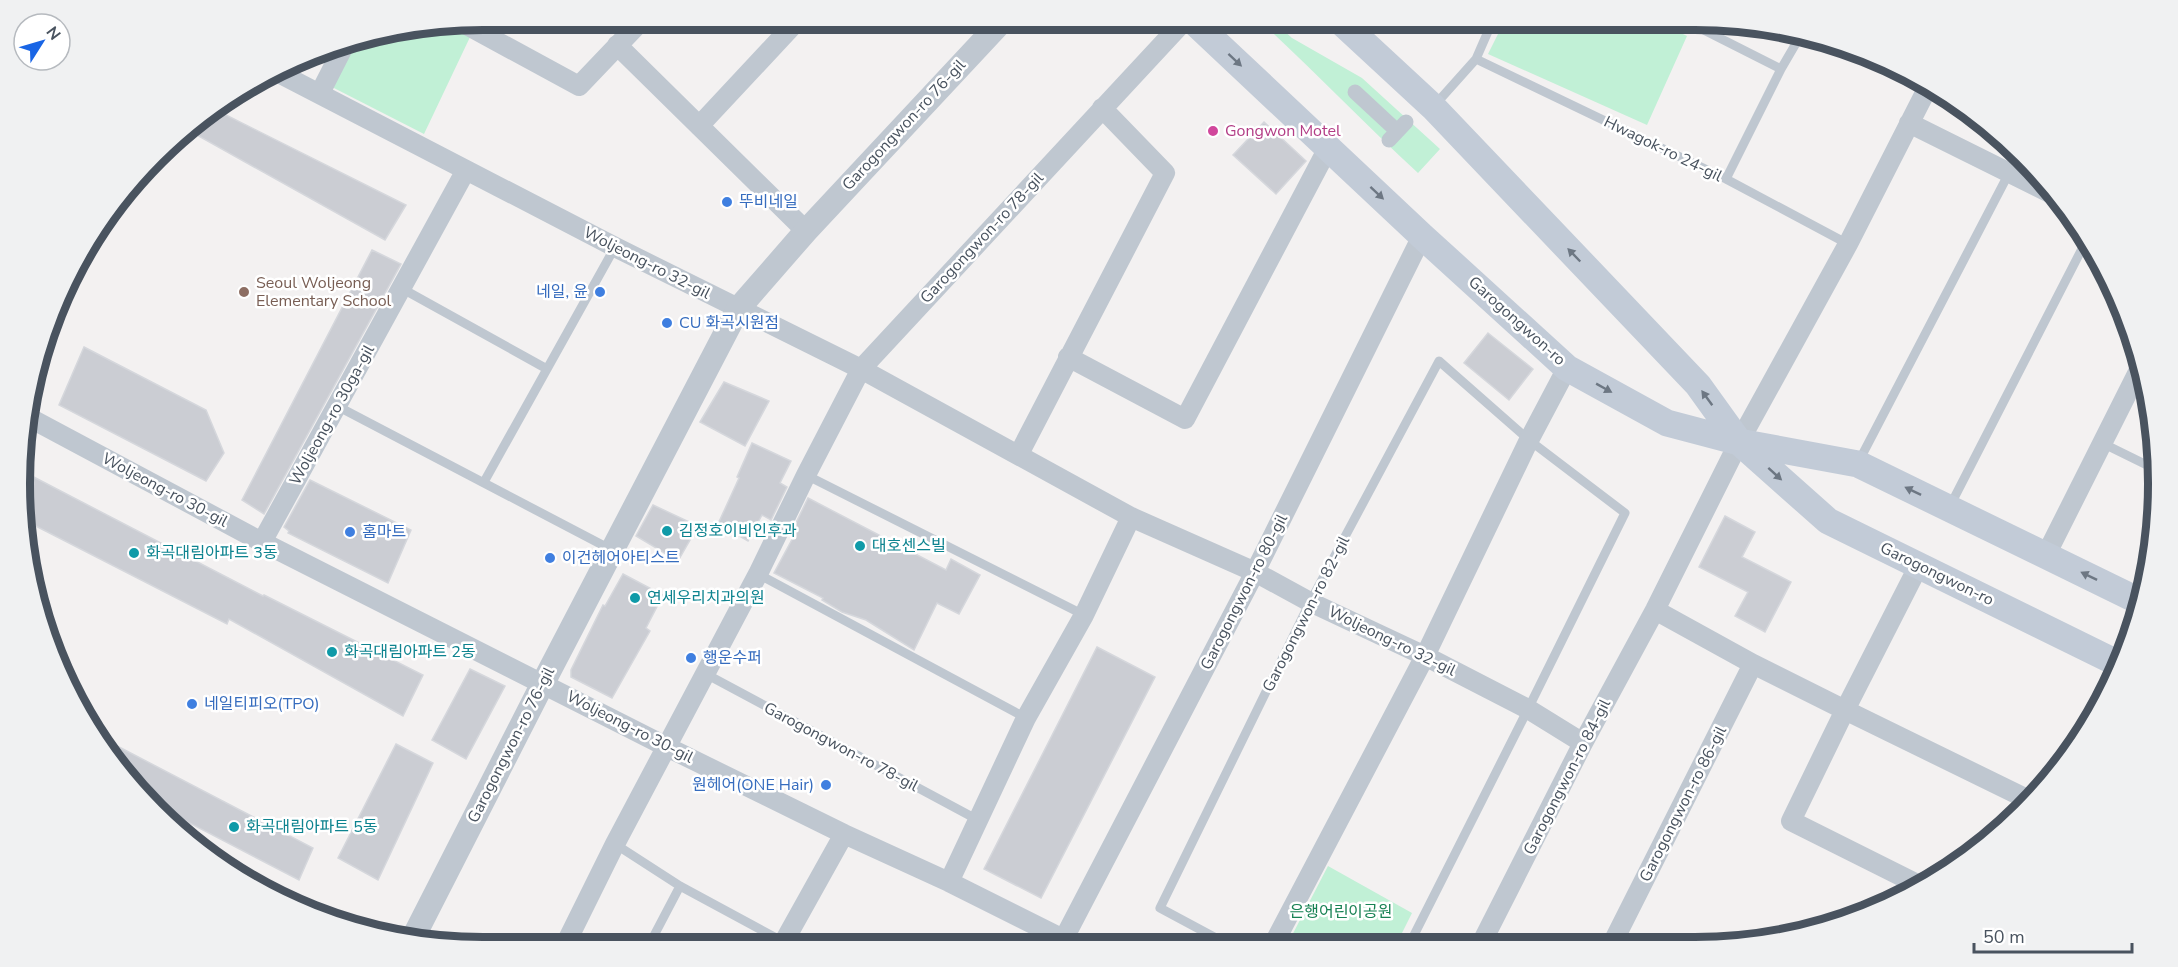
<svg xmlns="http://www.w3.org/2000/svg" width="2178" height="967" font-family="'Nunito Sans','Noto Sans KR',sans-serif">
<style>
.green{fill:#c1f0d6}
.building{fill:#cbcdd3;stroke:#d5d7dc;stroke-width:1.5}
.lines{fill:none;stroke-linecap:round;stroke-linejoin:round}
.service{stroke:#bfc7d0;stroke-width:9}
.pedestrian{stroke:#bfc7d0;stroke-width:15}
.minor{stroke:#bfc7d0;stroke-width:20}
.tertiary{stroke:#bfc7d0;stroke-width:24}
.secondary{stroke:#c2cbd7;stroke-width:27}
.oneway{fill:#6d7783}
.hotel-dot{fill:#d1479c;stroke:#fff;stroke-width:2}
.shop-dot{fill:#3f7fe0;stroke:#fff;stroke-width:2}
.education-dot{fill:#8d6e63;stroke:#fff;stroke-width:2}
.culture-dot{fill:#0f9aa8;stroke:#fff;stroke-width:2}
.labels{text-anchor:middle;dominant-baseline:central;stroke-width:5;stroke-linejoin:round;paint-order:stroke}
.street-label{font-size:16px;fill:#49535f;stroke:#fff}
.hotel-label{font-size:16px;fill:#b23c85;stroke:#fff;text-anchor:start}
.shop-label{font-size:16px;fill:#366cbe;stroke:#fff;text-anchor:start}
.education-label{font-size:16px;fill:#785e54;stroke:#fff;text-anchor:start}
.culture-label{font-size:16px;fill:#0d838f;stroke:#fff;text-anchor:start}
.park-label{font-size:16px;fill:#188254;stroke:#fff}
.rim{fill:none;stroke:#49535f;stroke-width:8}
</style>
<rect width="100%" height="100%" fill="#f3f1f1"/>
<!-- green -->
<path class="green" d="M 1259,20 L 1272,20 L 1292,38 L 1362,78 L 1440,149 L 1418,173 C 1364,123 1313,70 1259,20 Z
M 1505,20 L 1655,20 L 1687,36 L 1647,125 L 1488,54 Z
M 452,25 L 471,35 L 424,134 L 330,86 L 353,41 Z
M 1328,866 L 1412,913 L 1396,945 L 1287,945 Z"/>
<!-- building -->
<path class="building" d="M 214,109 L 406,205 L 385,240 L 186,129 Z
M 1264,122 L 1306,161 L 1276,194 L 1233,155 Z
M 372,250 L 401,264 L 264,514 L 242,500 Z
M 1488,333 L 1533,369 L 1509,400 L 1464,363 Z
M 84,347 L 206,410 L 224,453 L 206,481 L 59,405 Z
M 724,382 L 769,401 L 745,446 L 700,422 Z
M 752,443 L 791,461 L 780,483 L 787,487 L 771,520 L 762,515 L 748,541 L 718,524 L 739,478 L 737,477 Z
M 26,473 L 263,596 L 264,595 L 423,675 L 403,716 L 229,619 L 227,624 L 24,520 Z
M 310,480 L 411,530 L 388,583 L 288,533 L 289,531 L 284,527 Z
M 808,498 L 946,570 L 951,559 L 980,575 L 959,614 L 937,603 L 914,650 L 866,620 L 842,612 L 822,600 L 823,598 L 774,573 L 796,532 L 792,531 Z
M 653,505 L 698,526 L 678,561 L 636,536 Z
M 1725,516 L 1755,532 L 1742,557 L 1791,582 L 1765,632 L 1735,616 L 1748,592 L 1699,567 Z
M 623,574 L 663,595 L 646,628 L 650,631 L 612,698 L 571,677 L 571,670 L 603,605 L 605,606 Z
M 1097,647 L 1155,677 L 1041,898 L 984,869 Z
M 470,669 L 505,686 L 466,759 L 432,740 Z
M 98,736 L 313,848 L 299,880 L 155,805 Z
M 396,744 L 433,763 L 378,880 L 338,858 Z"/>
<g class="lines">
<!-- service -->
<path class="service" d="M 1684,20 L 1781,69
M 1476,59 L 1726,179 L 1848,244
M 1434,106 L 1476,59 L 1493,20
M 1726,179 L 1781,69 L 1802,33
M 401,288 L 547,369
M 337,406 L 612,550
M 2102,443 L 2157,470
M 1859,461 L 2009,173
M 806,475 L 1084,615
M 484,482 L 615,247
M 1950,506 L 2087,239
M 758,574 L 1026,718
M 704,673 L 978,820
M 615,844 L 680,886 L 793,947
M 1229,945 L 1160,908 L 1310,602 L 1439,361 L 1529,440 L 1625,513 L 1528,709 L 1409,945
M 648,947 L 680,886"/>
<!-- pedestrian -->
<path class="pedestrian" d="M 1355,92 L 1397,131
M 1389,140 L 1406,122"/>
<!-- minor -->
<path class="minor" d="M 463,23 L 579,86 L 642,20
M 617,45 L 806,231
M 275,71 L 615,247 L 861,369 L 1131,517 L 1255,572 L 1310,602 L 1425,656 L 1528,709 L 1583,743
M 320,93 L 346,42
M 1909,123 L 2056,196
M 699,126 L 798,20
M 1068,357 L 1185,419 L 1328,148
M 28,417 L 262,542 L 673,750 L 844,834 L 949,882 L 1077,946
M 1019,454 L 1165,173 L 1102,108
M 262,542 L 466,170
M 2046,555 L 2141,366
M 1919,565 L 1845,710 L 2029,800
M 1655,610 L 1753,664 L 1845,710 L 1791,821 L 1919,885
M 949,882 L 1026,718 L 1084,615 L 1131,517
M 1481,944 L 1583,743 L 1655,610 L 1739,442 L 1848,244 L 1929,85
M 1612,944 L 1753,664
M 1273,945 L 1425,656 L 1529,440 L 1567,368
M 1060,946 L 1255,572 L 1422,236
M 564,947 L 615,844 L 758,574 L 806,475 L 861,369 L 1185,20
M 781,947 L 844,834"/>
<!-- tertiary -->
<path class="tertiary" d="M 412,940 L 543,683 L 738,309 L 806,231 L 1003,20"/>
<!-- secondary -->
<path class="secondary" d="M 1192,20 L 1422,236 L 1567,368 L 1667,423 L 1739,442 L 1828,521 L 2121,665
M 1339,20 L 1433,107 L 1698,385 L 1739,442 L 1858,464 L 2141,602"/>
</g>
<!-- one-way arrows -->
<defs><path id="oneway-solid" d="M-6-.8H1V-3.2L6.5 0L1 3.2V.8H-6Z" transform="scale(1.5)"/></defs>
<g class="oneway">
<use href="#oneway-solid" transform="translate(1235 60) rotate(43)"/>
<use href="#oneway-solid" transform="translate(1377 193) rotate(43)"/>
<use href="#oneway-solid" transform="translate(1574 255) rotate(-134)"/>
<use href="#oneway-solid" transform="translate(1604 388) rotate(29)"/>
<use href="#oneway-solid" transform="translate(1707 398) rotate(-126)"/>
<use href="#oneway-solid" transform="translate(1775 474) rotate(42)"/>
<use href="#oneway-solid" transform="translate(1913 491) rotate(-154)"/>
<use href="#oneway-solid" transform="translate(2089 576) rotate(-154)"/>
</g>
<!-- markers -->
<circle class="hotel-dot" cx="1213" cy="131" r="6"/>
<g class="shop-dot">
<circle cx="727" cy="202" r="6"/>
<circle cx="600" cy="292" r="6"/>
<circle cx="667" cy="323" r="6"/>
<circle cx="350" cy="532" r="6"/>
<circle cx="550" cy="558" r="6"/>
<circle cx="691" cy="658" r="6"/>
<circle cx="192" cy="704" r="6"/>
<circle cx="826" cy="785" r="6"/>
</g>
<circle class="education-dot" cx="244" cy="292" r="6"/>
<g class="culture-dot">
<circle cx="667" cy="531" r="6"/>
<circle cx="860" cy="546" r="6"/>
<circle cx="134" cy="553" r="6"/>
<circle cx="635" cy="598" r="6"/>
<circle cx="332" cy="652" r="6"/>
<circle cx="234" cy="827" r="6"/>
</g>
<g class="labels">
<!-- street labels -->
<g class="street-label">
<text transform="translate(904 125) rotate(-47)">Garogongwon-ro 76-gil</text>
<text transform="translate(1663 149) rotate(26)">Hwagok-ro 24-gil</text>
<text transform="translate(982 238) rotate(-47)">Garogongwon-ro 78-gil</text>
<text transform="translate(647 263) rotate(27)">Woljeong-ro 32-gil</text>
<text transform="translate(1517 321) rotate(42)">Garogongwon-ro</text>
<text transform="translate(332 415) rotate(-61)">Woljeong-ro 30ga-gil</text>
<text transform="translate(165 490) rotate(28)">Woljeong-ro 30-gil</text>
<text transform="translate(1937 574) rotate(26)">Garogongwon-ro</text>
<text transform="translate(1244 592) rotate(-63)">Garogongwon-ro 80-gil</text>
<text transform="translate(1306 614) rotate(-63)">Garogongwon-ro 82-gil</text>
<text transform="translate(1392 641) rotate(26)">Woljeong-ro 32-gil</text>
<text transform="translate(630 727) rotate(27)">Woljeong-ro 30-gil</text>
<text transform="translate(511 745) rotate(-63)">Garogongwon-ro 76-gil</text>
<text transform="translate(841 747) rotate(28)">Garogongwon-ro 78-gil</text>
<text transform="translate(1567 777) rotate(-63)">Garogongwon-ro 84-gil</text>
<text transform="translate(1683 804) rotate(-63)">Garogongwon-ro 86-gil</text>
</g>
<!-- hotel labels -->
<g class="hotel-label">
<text x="1225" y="131">Gongwon Motel</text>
</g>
<!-- shop labels -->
<g class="shop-label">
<text x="739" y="202">뚜비네일</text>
<text x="588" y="292" text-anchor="end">네일, 윤</text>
<text x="679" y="323">CU 화곡시원점</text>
<text x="362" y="532">홈마트</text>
<text x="562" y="558">이건헤어아티스트</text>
<text x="703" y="658">행운수퍼</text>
<text x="204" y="704">네일티피오(TPO)</text>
<text x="814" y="785" text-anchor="end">원헤어(ONE Hair)</text>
</g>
<!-- education labels -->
<g class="education-label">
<text x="256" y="283">Seoul Woljeong<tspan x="256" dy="18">Elementary School</tspan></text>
</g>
<!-- culture labels -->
<g class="culture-label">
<text x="679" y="531">김정호이비인후과</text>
<text x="872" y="546">대호센스빌</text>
<text x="146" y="553">화곡대림아파트 3동</text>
<text x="647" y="598">연세우리치과의원</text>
<text x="344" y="652">화곡대림아파트 2동</text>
<text x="246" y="827">화곡대림아파트 5동</text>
</g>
<!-- park labels -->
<g class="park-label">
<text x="1341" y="912">은행어린이공원</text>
</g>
</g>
<!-- crop -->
<path d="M0 0H2178V967H0ZM483 30H1695A453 453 0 0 1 2148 483V484A453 453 0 0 1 1695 937H483A453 453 0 0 1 30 484V483A453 453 0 0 1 483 30Z" fill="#f0f1f2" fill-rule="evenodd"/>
<path class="rim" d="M483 30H1695A453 453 0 0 1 2148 483V484A453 453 0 0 1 1695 937H483A453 453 0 0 1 30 484V483A453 453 0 0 1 483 30Z"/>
<!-- north arrow -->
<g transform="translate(42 42) rotate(53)"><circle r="28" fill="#ffffff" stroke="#b6babf" stroke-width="1.5"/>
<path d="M0-4.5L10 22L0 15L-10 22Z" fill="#1965e5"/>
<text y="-9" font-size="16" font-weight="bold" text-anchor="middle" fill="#49535f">N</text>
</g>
<!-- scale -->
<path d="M1974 943v9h158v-9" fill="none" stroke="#49535f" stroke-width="3"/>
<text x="1983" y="943" font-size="18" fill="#49535f" stroke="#ffffff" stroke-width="4.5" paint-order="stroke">50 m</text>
</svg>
